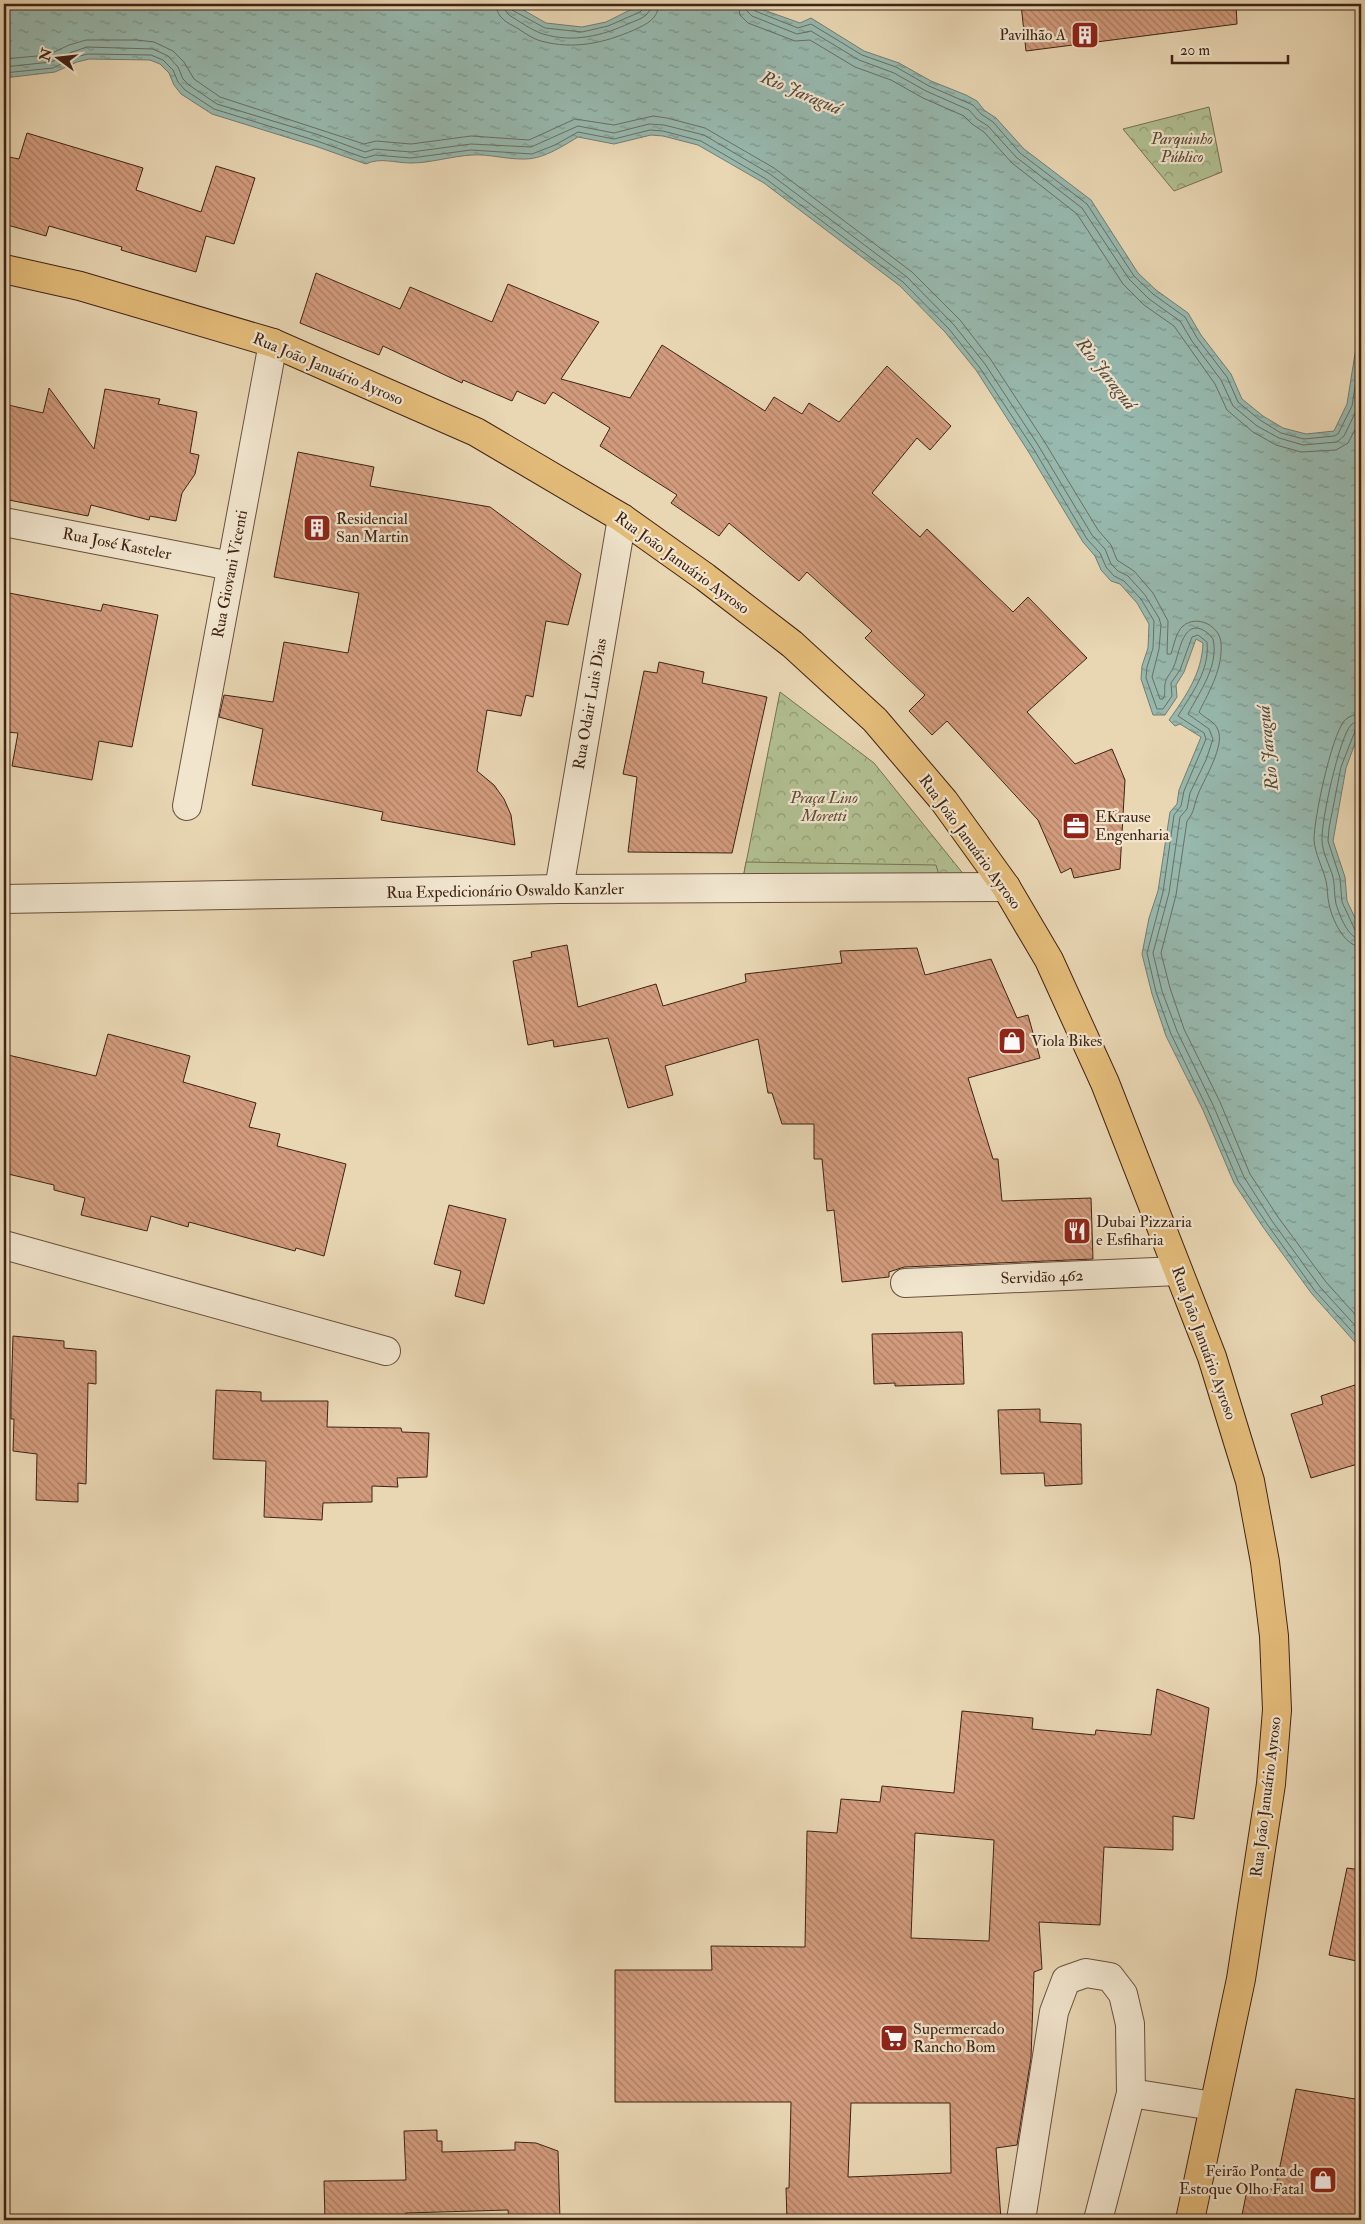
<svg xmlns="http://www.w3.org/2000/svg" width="1365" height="2224" font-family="'IM FELL Double Pica',serif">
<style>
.forest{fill:url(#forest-crowns);stroke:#787152}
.garden{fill:#b1bf91;stroke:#787152}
.water{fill:url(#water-ripples);stroke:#747d71}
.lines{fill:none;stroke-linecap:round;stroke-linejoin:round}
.shore{stroke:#6b6e62;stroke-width:1}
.building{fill:url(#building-back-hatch);stroke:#3f2314;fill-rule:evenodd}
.minor-casing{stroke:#6a503c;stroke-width:30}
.major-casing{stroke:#3f2314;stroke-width:30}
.minor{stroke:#f1e5ce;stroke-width:28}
.major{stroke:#e4bc7a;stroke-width:28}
.labels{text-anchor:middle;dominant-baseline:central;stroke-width:4.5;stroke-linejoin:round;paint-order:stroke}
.poi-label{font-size:16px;fill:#3f2314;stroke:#f1e5ce;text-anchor:start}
.park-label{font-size:16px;font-style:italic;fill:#5c4a33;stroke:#f1e5ce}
.street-label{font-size:16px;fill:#3f2314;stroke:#f1e5ce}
.water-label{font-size:18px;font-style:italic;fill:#55483b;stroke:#f1e5ce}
</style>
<defs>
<pattern id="forest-crowns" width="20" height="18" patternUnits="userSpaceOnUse" patternTransform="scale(1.25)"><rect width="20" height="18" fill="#b1bf91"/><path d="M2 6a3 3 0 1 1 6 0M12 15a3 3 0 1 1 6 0" fill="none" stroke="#919b75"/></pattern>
<pattern id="water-ripples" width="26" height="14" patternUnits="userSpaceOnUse" patternTransform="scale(1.25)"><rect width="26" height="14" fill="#97b9af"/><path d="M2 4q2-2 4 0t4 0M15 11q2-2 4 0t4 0" fill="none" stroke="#7d968d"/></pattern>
<pattern id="building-back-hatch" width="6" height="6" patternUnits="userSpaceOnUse" patternTransform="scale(1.25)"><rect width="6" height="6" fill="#d29b7d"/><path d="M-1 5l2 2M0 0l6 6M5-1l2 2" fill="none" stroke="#ac7e65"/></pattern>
</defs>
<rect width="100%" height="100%" fill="#e9d7b4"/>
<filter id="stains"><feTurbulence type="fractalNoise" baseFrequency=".004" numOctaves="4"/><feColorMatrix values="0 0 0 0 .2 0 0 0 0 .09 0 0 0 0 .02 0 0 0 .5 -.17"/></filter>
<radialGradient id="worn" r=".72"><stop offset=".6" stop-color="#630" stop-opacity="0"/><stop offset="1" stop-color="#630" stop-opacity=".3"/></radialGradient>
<!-- forest -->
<path class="forest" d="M 1209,107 L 1222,172 L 1174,191 L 1123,129 Z
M 780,692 L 874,763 L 965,876 L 744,873 Z"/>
<!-- garden -->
<path class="garden" d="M 746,862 L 936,865 L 941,882 L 743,879 Z"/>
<!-- water -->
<path class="water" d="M 4,4 L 513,4 L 546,23 L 582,27 L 606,22 L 642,4 L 747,4 L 800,23 L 811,18 L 864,51 L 899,63 L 931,81 L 966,95 L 977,101 L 984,110 L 996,118 L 1024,149 L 1091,200 L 1138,273 L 1156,290 L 1188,313 L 1201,335 L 1231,374 L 1242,399 L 1263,416 L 1283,428 L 1306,434 L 1334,431 L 1347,404 L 1361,316 L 1361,727 L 1346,768 L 1333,841 L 1345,877 L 1347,901 L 1358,924 L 1361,937 L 1361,1349 L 1312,1294 L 1263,1227 L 1234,1183 L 1203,1110 L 1166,1036 L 1152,994 L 1142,954 L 1149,918 L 1158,891 L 1170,812 L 1177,804 L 1179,790 L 1201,737 L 1180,724 L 1175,726 L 1169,720 C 1186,696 1202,673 1203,643 L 1196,639 L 1184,672 L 1176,685 L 1177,697 L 1165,715 L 1153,715 L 1141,679 L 1142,666 L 1148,648 L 1149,624 L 1137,603 L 1120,584 L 1111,581 L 1101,570 L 1095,556 L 1083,542 L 1028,451 L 976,370 L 945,332 L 900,286 L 764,183 L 698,145 L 663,136 L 651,135 L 614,144 L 578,137 C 561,147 542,160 522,159 C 505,159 489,154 472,155 C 452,156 431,163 411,163 C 395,163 380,157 366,164 L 315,146 L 212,114 L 181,94 L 174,85 L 169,73 L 160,64 L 150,60 L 89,59 L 77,62 L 55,72 L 4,78 Z"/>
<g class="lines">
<!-- shore -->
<path class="shore" d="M 496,4 C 497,18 506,22 517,28 C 525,33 533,39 541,41 C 574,50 604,43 634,30 C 647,24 658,19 659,4
M 504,4 L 505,10 L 509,15 C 519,21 531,30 543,34 C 573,43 602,36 630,23 C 640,19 651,16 651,4
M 510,4 L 512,10 L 545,28 L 582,32 L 608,26 L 640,12 L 644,8 L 645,4
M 738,4 L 740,15 L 748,23 L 795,41 L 810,40 L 855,67 L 891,80 L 923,98 L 964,116 L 972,124 L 984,132 L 1012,163 L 1077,214 L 1123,284 L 1144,305 L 1174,326 L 1215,384 L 1227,410 L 1253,432 L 1276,445 L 1301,452 L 1336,450 L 1348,443 L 1361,418
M 745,4 L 747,11 L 752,16 L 797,34 L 811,31 L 859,60 L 894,73 L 926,91 L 969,110 L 977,119 L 988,126 L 1016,157 L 1082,208 L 1129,279 L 1149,299 L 1180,321 L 1192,341 L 1221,380 L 1233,406 L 1257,426 L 1279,438 L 1303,445 L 1337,442 L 1344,436 L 1357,409 L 1361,387
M 752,4 L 755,11 L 798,28 L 811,24 L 862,55 L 896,67 L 929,86 L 973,105 L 981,114 L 993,122 L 1020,153 L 1087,204 L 1134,276 L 1153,294 L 1185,317 L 1197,338 L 1227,377 L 1238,402 L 1260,420 L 1281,433 L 1304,439 L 1334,436 L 1338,434 L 1352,406 L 1361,348
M 4,59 L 48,55 L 69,45 L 86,40 L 137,40 L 154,42 L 173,51 L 184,62 L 194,79 L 220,97 L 364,144 L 376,141 L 411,144 L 471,136 L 529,140 L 575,119 L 614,125 L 653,116 L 667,118 L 705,128 L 774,168 L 912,272 L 960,320 L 991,360 L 1044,441 L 1098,530 L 1111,545 L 1117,560 L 1134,571 L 1153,593 L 1168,621 L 1167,654 L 1171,654 C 1174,645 1176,632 1183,626 C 1197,614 1220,626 1221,643 C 1223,668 1210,690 1199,712 C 1204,718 1215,721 1218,730 C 1225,745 1205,778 1199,792 C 1194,803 1195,812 1187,821 L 1176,895 L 1161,953 L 1170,988 L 1184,1029 L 1220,1102 L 1250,1174 L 1278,1217 L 1326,1282 L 1361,1321
M 4,67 L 51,62 L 72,52 L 87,47 L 153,49 L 168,56 L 178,67 L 183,79 L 189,85 L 217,104 L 319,135 L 365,152 L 375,149 L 411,152 L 471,144 L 531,147 L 578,126 L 614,133 L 649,124 L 664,125 L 704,135 L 770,174 L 907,277 L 954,325 L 985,364 L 1038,445 L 1092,535 L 1105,549 L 1111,564 L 1118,571 L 1128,576 L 1145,595 L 1159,618 L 1161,625 L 1159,649 L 1152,677 L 1160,699 L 1163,699 C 1166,693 1164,690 1165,684 C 1166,677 1172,672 1174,666 C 1179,655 1182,622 1201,629 C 1206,631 1210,635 1213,639 C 1219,666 1200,691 1188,714 L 1209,729 L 1213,739 L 1206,760 L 1190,793 L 1187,809 L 1180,817 L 1169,893 L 1153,953 L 1162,991 L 1177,1031 L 1213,1105 L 1244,1177 L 1272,1221 L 1320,1287 L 1361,1332
M 4,73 L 53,68 L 75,57 L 88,54 L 151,55 L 163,60 L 173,70 L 178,82 L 185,90 L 214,109 L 317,141 L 365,158 L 375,155 L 411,158 L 471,150 L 532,154 L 555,145 L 578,132 L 614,139 L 650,130 L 663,131 L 701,141 L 766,179 L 903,282 L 949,329 L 980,368 L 1033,448 L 1087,539 L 1100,553 L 1106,567 L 1114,576 L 1124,581 L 1141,599 L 1154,621 L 1153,648 L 1147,667 L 1146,678 L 1157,709 L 1163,709 L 1172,696 L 1171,683 L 1180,670 L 1192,637 L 1198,635 L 1207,642 C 1210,670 1192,693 1178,716 L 1204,733 L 1206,739 L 1184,791 L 1181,806 L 1174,815 L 1163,892 L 1147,953 L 1156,992 L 1171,1034 L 1207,1108 L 1238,1181 L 1267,1224 L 1315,1291 L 1361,1341
M 1361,714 C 1355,714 1349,716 1344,721 C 1331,738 1314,818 1314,840 C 1315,854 1323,868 1326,881 C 1328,889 1327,896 1329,904 C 1332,919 1344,946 1361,947
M 1361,721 C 1357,722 1354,722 1351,725 C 1339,738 1321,822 1322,840 C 1322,852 1330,866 1333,877 C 1335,886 1334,895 1336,904 C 1340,916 1348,939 1361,939
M 1361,728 L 1355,731 L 1341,767 L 1329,828 L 1328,841 L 1340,878 L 1342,902 L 1355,930 L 1361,933"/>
</g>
<!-- building -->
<path class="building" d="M 1021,4 L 1236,4 L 1237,24 L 1026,51 Z
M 27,133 L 143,168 L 136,190 L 201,212 L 216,166 L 255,178 L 234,244 L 206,236 L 196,272 L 121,250 L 122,247 L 49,226 L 46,236 L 4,224 L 4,156 L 19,159 Z
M 316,273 L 400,309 L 410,287 L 492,322 L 508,284 L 599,322 L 561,379 L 630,398 L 662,345 L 765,411 L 774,397 L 802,414 L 809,403 L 839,422 L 887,366 L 951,426 L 930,450 L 917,438 L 872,493 L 920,537 L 927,529 L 1013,612 L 1028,597 L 1087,658 L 1027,712 L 1075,764 L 1112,749 L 1125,780 L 1120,869 L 1074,878 L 1071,868 L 1061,873 L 1038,820 L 947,721 L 932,735 L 909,711 L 925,695 L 865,638 L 872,631 L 807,572 L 799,581 L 729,523 L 719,536 L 671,503 L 677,495 L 600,446 L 610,428 L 553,392 L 545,404 L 517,391 L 512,401 L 463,380 L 462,383 L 383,346 L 379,355 L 300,323 Z
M 49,388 L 94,449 L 105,389 L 160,399 L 158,404 L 197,412 L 190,453 L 199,455 L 195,474 L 182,493 L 176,521 L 150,516 L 149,520 L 91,505 L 88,516 L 4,499 L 4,404 L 43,413 Z
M 298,452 L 374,467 L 370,486 L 490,507 L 581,574 L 568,625 L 546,621 L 533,697 L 526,695 L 521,716 L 487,710 L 477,771 L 494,785 L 504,799 L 511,815 L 515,845 L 381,820 L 383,812 L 252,785 L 263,729 L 219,717 L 224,695 L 273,702 L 284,642 L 348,653 L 359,593 L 274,577 Z
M 4,592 L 101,611 L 103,604 L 158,615 L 132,747 L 99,741 L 92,780 L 12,766 L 18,733 L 4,732 Z
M 659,662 L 704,672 L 702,683 L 767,697 L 732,853 L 628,852 L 637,777 L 623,774 L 644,671 L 657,673 Z
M 567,945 L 578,1007 L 656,984 L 663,1006 L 746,982 L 745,974 L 842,963 L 840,951 L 917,948 L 925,975 L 991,959 L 1017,1018 L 1028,1015 L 1040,1058 L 968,1078 L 993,1159 L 998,1159 L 1002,1201 L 1091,1198 L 1093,1259 L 904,1267 L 889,1272 L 889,1277 L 842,1282 L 834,1210 L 827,1211 L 822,1159 L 814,1159 L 814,1124 L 782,1124 L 772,1093 L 768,1093 L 758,1039 L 665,1066 L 673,1095 L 628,1108 L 608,1038 L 554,1047 L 553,1040 L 528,1045 L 513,961 L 532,957 L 531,952 Z
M 108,1034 L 190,1056 L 183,1082 L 256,1103 L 249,1127 L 280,1134 L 277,1146 L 346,1164 L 324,1256 L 296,1248 L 295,1251 L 189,1222 L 188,1227 L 151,1216 L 147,1231 L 81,1215 L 85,1198 L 54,1190 L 54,1185 L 4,1173 L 4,1054 L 96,1076 Z
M 449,1205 L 506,1219 L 484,1304 L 455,1296 L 461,1271 L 434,1264 Z
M 962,1332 L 964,1384 L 895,1386 L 895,1383 L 874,1384 L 872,1334 Z
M 13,1336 L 64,1341 L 64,1348 L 96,1351 L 96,1384 L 88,1383 L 86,1484 L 78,1483 L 78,1502 L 36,1500 L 37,1454 L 13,1451 L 14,1419 L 11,1419 L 11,1400 Z
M 1355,1385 L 1361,1407 L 1361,1463 L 1311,1478 L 1291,1414 L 1323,1404 L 1321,1396 Z
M 216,1390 L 261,1392 L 261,1401 L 328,1401 L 327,1427 L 401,1428 L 402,1432 L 429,1433 L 427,1477 L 397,1478 L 398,1487 L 372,1486 L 372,1502 L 323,1503 L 322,1520 L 264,1517 L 266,1461 L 213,1459 Z
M 1040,1409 L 1040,1422 L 1081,1424 L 1082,1484 L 1045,1486 L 1044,1473 L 1001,1474 L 998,1410 Z
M 1157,1689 L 1209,1708 L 1194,1819 L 1173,1816 L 1173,1850 L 1104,1847 L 1100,1925 L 1039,1922 L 1042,1969 L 1034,1972 L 1031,2058 L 1017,2145 L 996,2148 L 1001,2220 L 787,2220 L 786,2188 L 789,2188 L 791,2102 L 615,2102 L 615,1970 L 712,1970 L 711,1946 L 805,1947 L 807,1831 L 837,1833 L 841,1799 L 880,1802 L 882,1786 L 954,1793 L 962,1711 L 1033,1718 L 1032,1729 L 1095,1735 L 1096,1730 L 1151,1735 ZM 915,1833 L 994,1840 L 989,1941 L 911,1938 ZM 851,2103 L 950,2103 L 951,2173 L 848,2177 Z
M 1347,1868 L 1361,1870 L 1361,1962 L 1329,1955 Z
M 1296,2089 L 1361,2100 L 1361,2220 L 1241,2220 L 1248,2185 L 1275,2190 Z
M 437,2130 L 437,2141 L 442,2141 L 442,2152 L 515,2150 L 515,2142 L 536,2143 L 558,2151 L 560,2220 L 509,2220 L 508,2210 L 406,2213 L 407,2220 L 325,2220 L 324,2181 L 406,2180 L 404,2131 Z"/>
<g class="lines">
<defs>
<path id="minor" d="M 4,522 L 231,566
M 187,806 L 273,343
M 559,889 L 622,518
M 4,899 L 559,889 L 1006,887
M 4,1245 L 386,1351
M 905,1283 L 1178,1271
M 1021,2220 L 1054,2012 L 1066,1980 L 1086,1973 L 1110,1977 L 1123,1994 L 1130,2024 L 1131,2093 L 1213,2106
M 1098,2220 L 1131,2093"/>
<path id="major" d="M 4,269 L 80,286 L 273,343 L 476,432 L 622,518 L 705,577 L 792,644 L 875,720 L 944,801 L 1006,887 L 1049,960 L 1105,1083 L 1212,1357 L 1250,1481 L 1265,1562 L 1274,1636 L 1277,1710 L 1271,1784 L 1241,1979 L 1190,2220"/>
</defs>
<!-- minor casing -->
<use href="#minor" class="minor-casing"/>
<!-- major casing -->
<use href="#major" class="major-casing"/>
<!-- minor -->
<use href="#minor" class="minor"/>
<!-- major -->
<use href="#major" class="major"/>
</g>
<!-- icons -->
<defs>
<symbol id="building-square" viewBox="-11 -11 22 22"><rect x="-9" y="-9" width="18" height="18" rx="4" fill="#8f2418" stroke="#f1e5ce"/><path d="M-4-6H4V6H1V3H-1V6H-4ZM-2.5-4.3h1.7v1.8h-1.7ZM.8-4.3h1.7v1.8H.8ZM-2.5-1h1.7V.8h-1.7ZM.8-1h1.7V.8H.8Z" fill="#fff"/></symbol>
<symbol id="office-square" viewBox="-11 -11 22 22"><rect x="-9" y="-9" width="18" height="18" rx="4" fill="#8f2418" stroke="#f1e5ce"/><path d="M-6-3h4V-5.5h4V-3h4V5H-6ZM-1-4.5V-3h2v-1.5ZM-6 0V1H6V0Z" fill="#fff"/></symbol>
<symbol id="shop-square" viewBox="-11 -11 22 22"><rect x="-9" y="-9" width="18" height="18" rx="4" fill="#8f2418" stroke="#f1e5ce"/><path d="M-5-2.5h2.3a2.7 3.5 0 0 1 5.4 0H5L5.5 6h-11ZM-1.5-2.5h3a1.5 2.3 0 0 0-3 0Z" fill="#fff"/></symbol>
<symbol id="restaurant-square" viewBox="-11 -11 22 22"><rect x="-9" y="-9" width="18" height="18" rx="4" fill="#8f2418" stroke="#f1e5ce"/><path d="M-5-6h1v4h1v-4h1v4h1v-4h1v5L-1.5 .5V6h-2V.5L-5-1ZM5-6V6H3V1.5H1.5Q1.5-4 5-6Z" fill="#fff"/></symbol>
<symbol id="supermarket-square" viewBox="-11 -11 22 22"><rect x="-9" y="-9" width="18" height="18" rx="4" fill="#8f2418" stroke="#f1e5ce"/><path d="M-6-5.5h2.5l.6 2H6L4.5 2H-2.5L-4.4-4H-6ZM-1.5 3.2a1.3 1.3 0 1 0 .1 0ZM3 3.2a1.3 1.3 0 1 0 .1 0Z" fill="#fff"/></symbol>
</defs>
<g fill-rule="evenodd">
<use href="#building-square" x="1069" y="19" width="32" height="32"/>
<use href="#building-square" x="301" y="512" width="32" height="32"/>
<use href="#office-square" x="1060" y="810" width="32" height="32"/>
<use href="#shop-square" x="996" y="1025" width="32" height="32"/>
<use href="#restaurant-square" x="1061" y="1215" width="32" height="32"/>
<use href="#supermarket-square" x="878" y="2022" width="32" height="32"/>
<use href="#shop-square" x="1307" y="2164" width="32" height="32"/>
</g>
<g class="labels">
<!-- poi labels -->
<g class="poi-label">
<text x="1066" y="35" text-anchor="end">Pavilhão A</text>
<text x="336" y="519">Residencial<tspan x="336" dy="18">San Martin</tspan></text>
<text x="1095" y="817">EKrause<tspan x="1095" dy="18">Engenharia</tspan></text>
<text x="1031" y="1041">Viola Bikes</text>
<text x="1096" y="1222">Dubai Pizzaria<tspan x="1096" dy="18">e Esfiharia</tspan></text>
<text x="913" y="2029">Supermercado<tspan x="913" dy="18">Rancho Bom</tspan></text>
<text x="1304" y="2171" text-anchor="end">Feirão Ponta de<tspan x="1304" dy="18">Estoque Olho Fatal</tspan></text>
</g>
<!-- park labels -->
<g class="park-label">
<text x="1182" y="139">Parquinho<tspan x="1182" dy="18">Público</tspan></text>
<text x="824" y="798">Praça Lino<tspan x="824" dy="18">Moretti</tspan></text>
</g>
<!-- street labels -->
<g class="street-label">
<text transform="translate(328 369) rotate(23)">Rua João Januário Ayroso</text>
<text transform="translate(117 544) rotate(11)">Rua José Kasteler</text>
<text transform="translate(682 563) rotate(36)">Rua João Januário Ayroso</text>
<text transform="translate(230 574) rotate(-79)">Rua Giovani Vicenti</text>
<text transform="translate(590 704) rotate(-80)">Rua Odair Luis Dias</text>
<text transform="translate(970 842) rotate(54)">Rua João Januário Ayroso</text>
<text transform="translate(505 891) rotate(-1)">Rua Expedicionário Oswaldo Kanzler</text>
<text transform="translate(1042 1277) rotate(-2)">Servidão 462</text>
<text transform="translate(1204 1343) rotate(70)">Rua João Januário Ayroso</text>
<text transform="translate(1266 1797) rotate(-83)">Rua João Januário Ayroso</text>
</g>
<!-- water labels -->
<g class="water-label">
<text transform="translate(801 93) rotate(23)">Rio Jaraguá</text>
<text transform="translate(1106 374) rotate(52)">Rio Jaraguá</text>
<text transform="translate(1268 748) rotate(-96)">Rio Jaraguá</text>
</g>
</g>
<!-- margin -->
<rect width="1365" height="2224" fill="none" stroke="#e9d7b4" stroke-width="20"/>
<rect x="5" y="5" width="1355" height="2214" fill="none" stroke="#3f2314" stroke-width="2.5"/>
<rect x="10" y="10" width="1345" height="2204" fill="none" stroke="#3f2314"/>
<!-- north arrow -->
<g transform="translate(58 58) rotate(285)" stroke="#f1e5ce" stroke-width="4" paint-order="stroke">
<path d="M0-4L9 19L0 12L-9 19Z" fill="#3f2314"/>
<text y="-8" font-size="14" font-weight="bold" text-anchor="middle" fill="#3f2314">N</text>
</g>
<!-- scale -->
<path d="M1172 55v8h116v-8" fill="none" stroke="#3f2314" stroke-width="2.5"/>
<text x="1180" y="55" font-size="15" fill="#3f2314" stroke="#f1e5ce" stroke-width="4" paint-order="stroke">20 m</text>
<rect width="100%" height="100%" filter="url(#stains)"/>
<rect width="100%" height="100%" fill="url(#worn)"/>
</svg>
